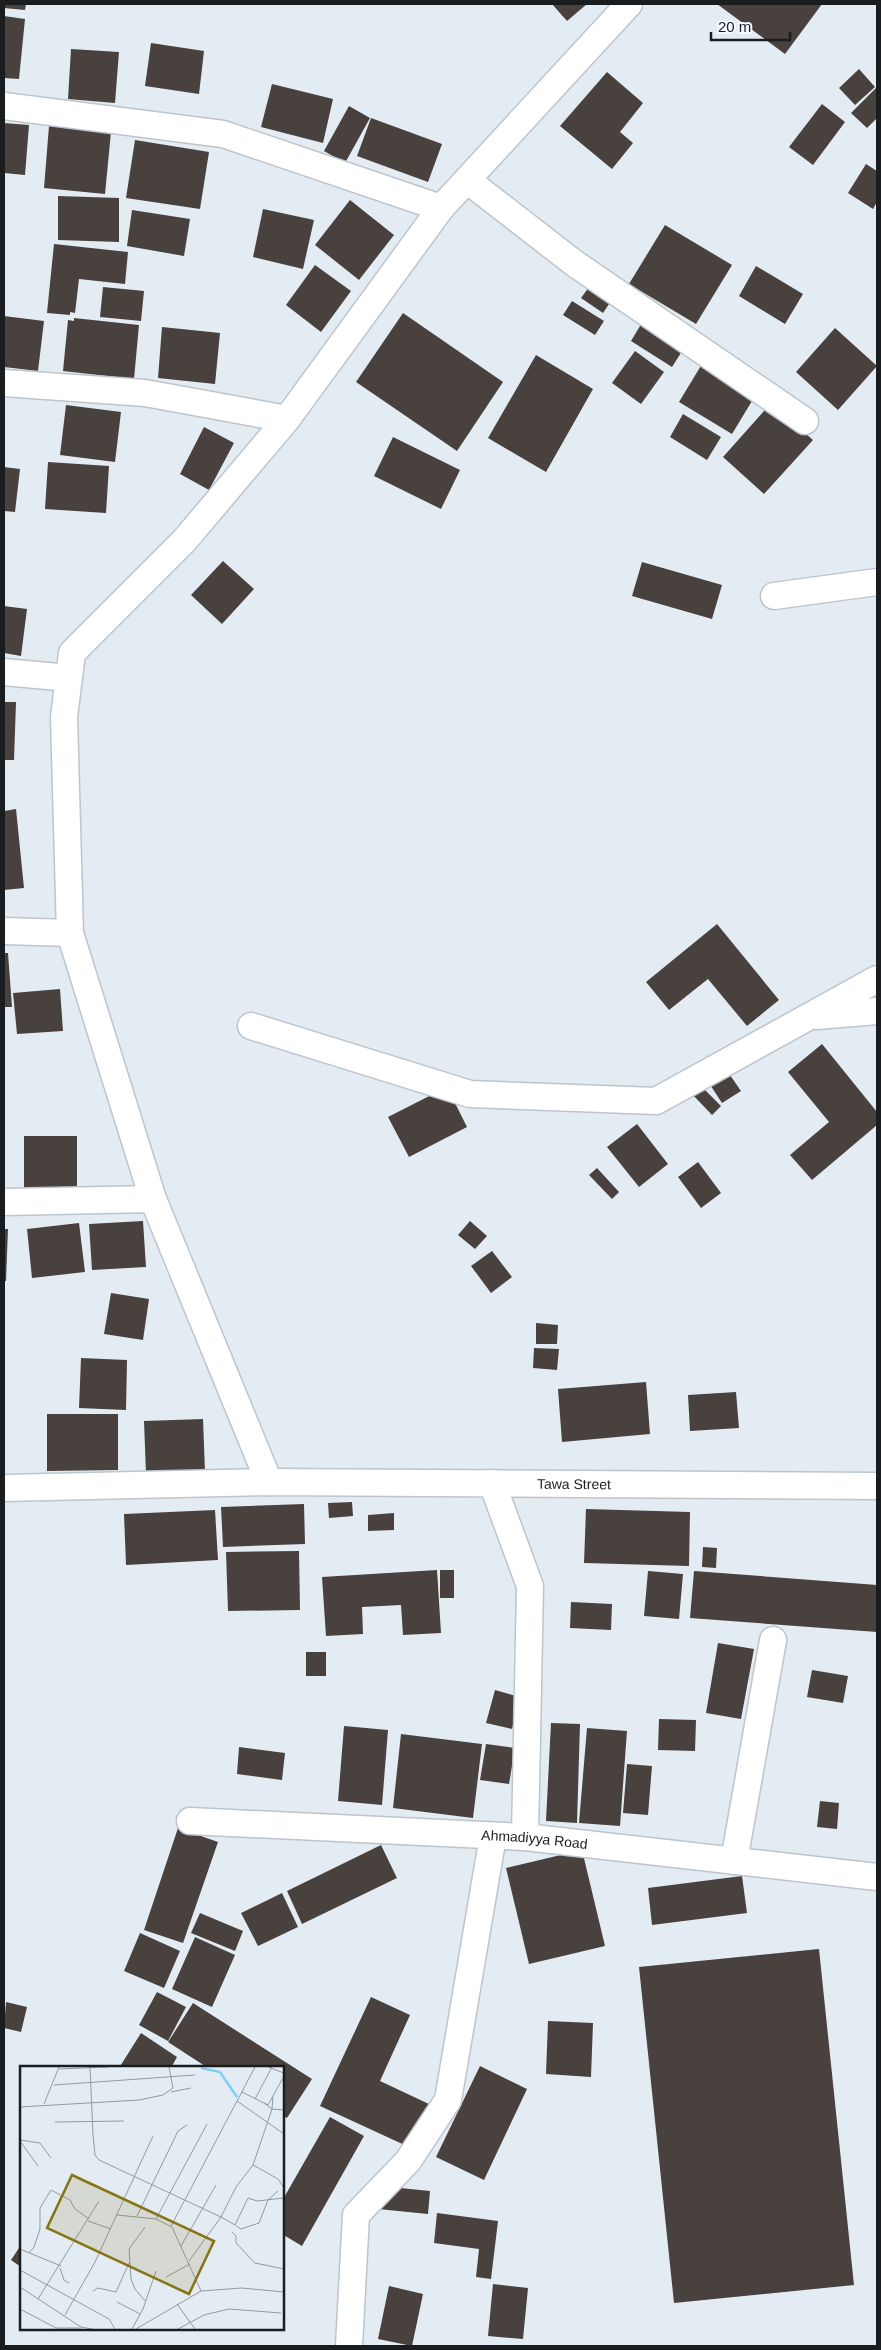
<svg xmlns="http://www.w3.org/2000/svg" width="881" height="2350" font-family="Arial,sans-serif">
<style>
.building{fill:#49413d}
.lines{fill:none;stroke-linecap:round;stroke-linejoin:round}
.street-casing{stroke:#bdc4cc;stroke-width:29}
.street{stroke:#fff;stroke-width:26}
.labels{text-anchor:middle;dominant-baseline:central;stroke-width:5;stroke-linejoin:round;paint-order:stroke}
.street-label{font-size:14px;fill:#1a1d20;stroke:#f3f9ff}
.inset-river{fill:none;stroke:#7fcef4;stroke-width:2.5}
.inset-road{fill:none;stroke:#93999f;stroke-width:1}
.view{fill:#867417;fill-opacity:0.15;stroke:#867417;stroke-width:2.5}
.inset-edge{fill:none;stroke:#1a1d20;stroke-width:2.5}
</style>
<rect width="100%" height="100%" fill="#e4ecf3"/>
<!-- building -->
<path class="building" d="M 4,4 L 26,4 L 25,10 L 4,8 Z
M 552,4 L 587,4 L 567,21 Z
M 717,4 L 822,4 L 785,54 Z
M 4,16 L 25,19 L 19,79 L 4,78 Z
M 151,43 L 204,51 L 199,94 L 145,86 Z
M 71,49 L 119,52 L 115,103 L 68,99 Z
M 859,69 L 875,87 L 855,105 L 839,88 Z
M 607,72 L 643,103 L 620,132 L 633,143 L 612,169 L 560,126 Z
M 272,84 L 333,99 L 323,143 L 261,127 Z
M 877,87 L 877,118 L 867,128 L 851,113 Z
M 822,104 L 845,122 L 813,165 L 789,147 Z
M 349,106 L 370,118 L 345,163 L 324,151 Z
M 371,118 L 442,144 L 428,182 L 357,156 Z
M 4,123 L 29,125 L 25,175 L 4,173 Z
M 49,126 L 111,132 L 105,194 L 44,188 Z
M 135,140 L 209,152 L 200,209 L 126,198 Z
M 866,164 L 877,171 L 877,202 L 873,209 L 848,193 Z
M 58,196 L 119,198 L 119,242 L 58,240 Z
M 350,200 L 394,235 L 359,280 L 315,245 Z
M 263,209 L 314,220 L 303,269 L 253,257 Z
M 132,210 L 190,219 L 184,256 L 127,246 Z
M 665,225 L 732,265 L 696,324 L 629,284 Z
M 54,244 L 128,252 L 125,284 L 79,279 L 75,313 L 70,312 L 70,315 L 47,313 Z
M 315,265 L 351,291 L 321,332 L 286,305 Z
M 756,266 L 803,294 L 785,324 L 739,296 Z
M 592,283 L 613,298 L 603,313 L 581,298 Z
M 103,287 L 144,291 L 141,321 L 100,317 Z
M 572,301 L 604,321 L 595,335 L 563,315 Z
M 403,313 L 503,382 L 457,451 L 356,382 Z
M 4,316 L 44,321 L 38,371 L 4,367 Z
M 74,318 L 139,325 L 134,379 L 63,371 L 68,320 L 74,321 Z
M 643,321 L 684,348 L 672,367 L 631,341 Z
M 162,327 L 220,333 L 215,384 L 158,378 Z
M 835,328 L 877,366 L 838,410 L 796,372 Z
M 635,351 L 664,372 L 641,404 L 612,383 Z
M 536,355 L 593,389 L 546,472 L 488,438 Z
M 702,364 L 755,396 L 732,434 L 679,402 Z
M 771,403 L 813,440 L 764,494 L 723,457 Z
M 66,405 L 121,412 L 115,462 L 60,455 Z
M 683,414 L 721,437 L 707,460 L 670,437 Z
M 204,427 L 234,443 L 209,490 L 180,474 Z
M 393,437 L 460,470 L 441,509 L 374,476 Z
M 48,462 L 109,466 L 106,513 L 45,509 Z
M 4,467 L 20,469 L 15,512 L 4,511 Z
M 223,561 L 254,589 L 222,624 L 191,595 Z
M 642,562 L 722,585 L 712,619 L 632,596 Z
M 4,606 L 27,609 L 21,656 L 4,653 Z
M 4,702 L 16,702 L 14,760 L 4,760 Z
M 16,809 L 24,888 L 4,890 L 4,811 Z
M 717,924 L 779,1000 L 747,1026 L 708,979 L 669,1010 L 646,982 Z
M 4,953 L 8,953 L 12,1007 L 4,1007 Z
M 60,989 L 63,1031 L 17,1034 L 13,993 Z
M 822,1044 L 877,1112 L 877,1125 L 812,1180 L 790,1155 L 829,1122 L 788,1072 Z
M 723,1065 L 741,1091 L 722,1103 L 705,1077 Z
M 700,1085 L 721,1106 L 712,1115 L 692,1094 Z
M 447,1087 L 467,1127 L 409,1157 L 388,1117 Z
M 637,1124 L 668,1164 L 639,1187 L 607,1147 Z
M 24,1136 L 77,1136 L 77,1192 L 24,1192 Z
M 698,1162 L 721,1193 L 701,1208 L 678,1177 Z
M 597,1168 L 619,1192 L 612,1199 L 589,1175 Z
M 143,1221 L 146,1267 L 92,1270 L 89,1224 Z
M 470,1221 L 487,1236 L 475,1249 L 458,1235 Z
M 79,1223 L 85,1272 L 32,1278 L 27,1229 Z
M 4,1229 L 8,1229 L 6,1281 L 4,1281 Z
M 492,1251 L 512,1277 L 491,1293 L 471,1266 Z
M 111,1293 L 149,1299 L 143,1340 L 104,1334 Z
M 536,1323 L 558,1325 L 557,1344 L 536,1344 Z
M 534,1348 L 559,1349 L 557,1370 L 533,1368 Z
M 81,1358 L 127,1360 L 126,1410 L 79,1408 Z
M 646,1382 L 650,1434 L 562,1442 L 558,1389 Z
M 736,1392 L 739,1428 L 690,1431 L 688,1395 Z
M 47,1414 L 118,1414 L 118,1470 L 47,1471 Z
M 203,1419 L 205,1472 L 146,1474 L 144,1421 Z
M 352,1502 L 353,1516 L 329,1518 L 328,1503 Z
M 304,1504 L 305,1544 L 223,1547 L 221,1507 Z
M 586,1509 L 690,1512 L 689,1566 L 584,1563 Z
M 215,1510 L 218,1560 L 126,1565 L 124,1514 Z
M 394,1513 L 394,1530 L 368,1531 L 368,1515 Z
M 703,1547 L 717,1548 L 716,1568 L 702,1567 Z
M 299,1551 L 300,1610 L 228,1611 L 226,1552 Z
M 437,1570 L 441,1633 L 403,1635 L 401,1605 L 362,1607 L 363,1634 L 326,1636 L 322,1577 Z
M 440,1570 L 454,1570 L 454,1598 L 440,1598 Z
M 648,1571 L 683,1574 L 679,1619 L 644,1616 Z
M 694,1571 L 877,1585 L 877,1632 L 690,1618 Z
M 571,1602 L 612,1604 L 611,1630 L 570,1628 Z
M 718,1643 L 754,1649 L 741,1719 L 706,1713 Z
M 306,1652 L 326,1652 L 326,1676 L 306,1676 Z
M 812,1670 L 848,1676 L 843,1703 L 807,1697 Z
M 495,1690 L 520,1697 L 512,1729 L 486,1723 Z
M 659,1719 L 696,1720 L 695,1751 L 658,1750 Z
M 551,1723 L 580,1724 L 577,1823 L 546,1821 Z
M 344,1726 L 388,1730 L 382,1805 L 338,1801 Z
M 587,1728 L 627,1731 L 620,1826 L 579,1823 Z
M 401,1734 L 482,1744 L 473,1818 L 393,1808 Z
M 486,1744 L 515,1748 L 509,1784 L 480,1780 Z
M 239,1747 L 285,1753 L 282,1780 L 237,1774 Z
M 627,1764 L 652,1766 L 648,1815 L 623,1813 Z
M 820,1801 L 839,1803 L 837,1829 L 817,1827 Z
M 178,1828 L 218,1842 L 183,1943 L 144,1930 Z
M 381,1845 L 397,1878 L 302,1924 L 287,1891 Z
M 582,1850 L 605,1946 L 529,1964 L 506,1868 Z
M 742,1876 L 747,1913 L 652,1925 L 648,1888 Z
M 282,1893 L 298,1927 L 258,1946 L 241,1913 Z
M 200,1913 L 243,1931 L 235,1951 L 191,1933 Z
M 140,1933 L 180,1951 L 164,1988 L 124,1971 Z
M 195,1937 L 235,1955 L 212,2007 L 172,1989 Z
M 819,1949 L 854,2285 L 674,2303 L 639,1967 Z
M 157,1992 L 186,2007 L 168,2041 L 139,2025 Z
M 371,1997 L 410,2015 L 380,2081 L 431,2105 L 411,2148 L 320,2106 Z
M 6,2002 L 27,2007 L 21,2032 L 4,2028 Z
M 193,2003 L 312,2079 L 287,2118 L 282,2115 L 282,2068 L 208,2068 L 168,2042 Z
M 548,2021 L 593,2023 L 591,2077 L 546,2074 Z
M 141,2033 L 177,2057 L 171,2068 L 119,2068 Z
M 480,2066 L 527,2089 L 484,2180 L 436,2157 Z
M 330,2117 L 364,2136 L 302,2246 L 282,2234 L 282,2201 Z
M 380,2186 L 430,2191 L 428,2214 L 378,2209 Z
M 437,2213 L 498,2221 L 491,2279 L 476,2277 L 479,2249 L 434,2243 Z
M 21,2245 L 21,2267 L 11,2260 Z
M 493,2284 L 528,2288 L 523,2339 L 488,2336 Z
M 389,2286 L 423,2294 L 412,2346 L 378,2339 Z"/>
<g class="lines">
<defs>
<g id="street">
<path d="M 4,106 L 223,134 L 441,208"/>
<path d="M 467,180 L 574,263 L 805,421"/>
<path d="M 4,383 L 145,393 L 287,419"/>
<path d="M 774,596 L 877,582"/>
<path d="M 4,672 L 69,678"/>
<path d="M 4,931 L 70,933"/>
<path d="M 817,1016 L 877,1011"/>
<path d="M 251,1026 L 470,1094 L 656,1101 L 877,979"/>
<path d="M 4,1202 L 153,1199"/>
<path d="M 269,1482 L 153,1199 L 70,933 L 64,717 L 72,653 L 184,541 L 287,419 L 441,208 L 629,4"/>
<path d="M 492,1483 L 530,1586 L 525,1837"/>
<path id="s1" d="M 4,1488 L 269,1482 L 877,1486"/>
<path id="s2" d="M 190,1821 L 525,1837 L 877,1877"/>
<path d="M 734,1861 L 773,1640"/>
<path d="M 349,2346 L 356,2215 L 408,2161 L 448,2100 L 493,1836"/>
</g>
</defs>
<!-- street casing -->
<use href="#street" class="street-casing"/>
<!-- street -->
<use href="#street" class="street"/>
</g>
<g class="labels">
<!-- street labels -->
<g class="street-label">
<text stroke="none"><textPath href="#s1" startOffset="570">Tawa Street</textPath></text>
<text stroke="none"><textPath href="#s2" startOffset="345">Ahmadiyya Road</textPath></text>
</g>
</g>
<!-- overview -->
<g transform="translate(20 2066)">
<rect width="264" height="264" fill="#e4ecf3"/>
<path class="inset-river" d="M 181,2 L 200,6 L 217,31"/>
<path class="inset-road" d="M 70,1 L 73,69 L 75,89 L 79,94 L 201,151 L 169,195M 248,1 L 264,7M 39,3 L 88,1M 34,19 L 175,9M 151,26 L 171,22M 222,26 L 248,39 L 264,10M 253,31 L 252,43 L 264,44M 235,33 L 252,1M 217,35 L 264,68M 24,38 L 39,1M 0,41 L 119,34 L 143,29 L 153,22 L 149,1M 35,56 L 104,55M 0,74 L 20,77 L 31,92M 0,75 L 18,100M 233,99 L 216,121 L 201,151 L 215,159 L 228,132 L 237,135 L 264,132M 233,99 L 252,43 L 244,37M 233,99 L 258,113 L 264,122M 97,149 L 136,153 L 152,161 L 181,225M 117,150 L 158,65 L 167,59M 136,153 L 187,58M 68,155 L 91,163M 151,160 L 235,1M 216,160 L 221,163 L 239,157 L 248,134 L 258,125M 125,161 L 109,183 L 111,213 L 115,223 L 126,236M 212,166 L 216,170 L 216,177 L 235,197 L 264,203M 161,180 L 196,119M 0,183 L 41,200M 9,187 L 14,181 L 20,163 L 20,142 L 31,124 L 50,134 L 55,143 L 69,153M 40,202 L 44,214 L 49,217M 0,204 L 89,253 L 95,263M 146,211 L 170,198M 0,221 L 61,261 L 72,263M 73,225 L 78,222 L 96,226 L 109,197M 18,233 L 79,135M 97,236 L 120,248M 157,238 L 175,263M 0,243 L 36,262 L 61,262M 45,249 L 75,196 L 133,70M 112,263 L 123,243 L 136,205M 116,263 L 181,225 L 222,222 L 264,226M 158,263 L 184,249 L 209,243 L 261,247"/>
<path class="view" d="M 52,109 L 194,175 L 169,228 L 27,162 Z"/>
<rect width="264" height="264" class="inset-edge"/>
</g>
<!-- border -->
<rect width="881" height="2350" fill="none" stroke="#1a1d20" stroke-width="10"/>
<!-- scale -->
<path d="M711 32v8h79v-8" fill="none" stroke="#1a1d20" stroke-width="2.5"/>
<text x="718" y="32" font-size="15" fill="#1a1d20" stroke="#f3f9ff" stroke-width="4" paint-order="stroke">20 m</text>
</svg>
